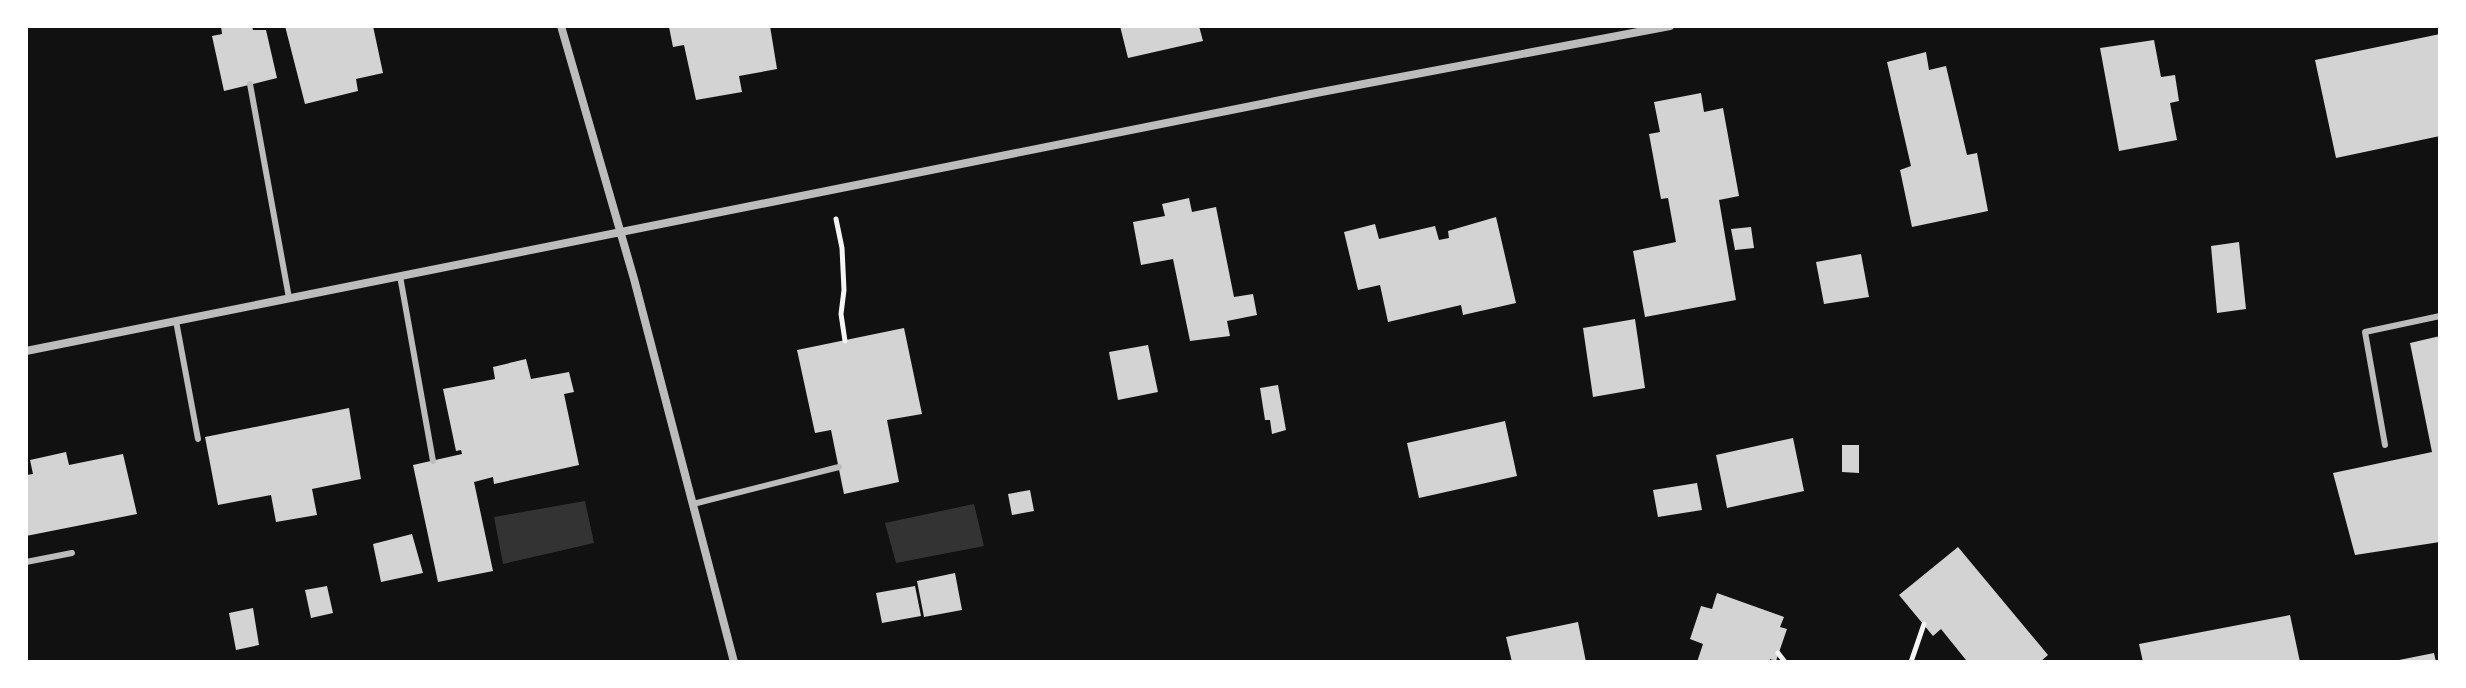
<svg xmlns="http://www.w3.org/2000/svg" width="2466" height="688" font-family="'Open Sans',sans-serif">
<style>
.water{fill:#333}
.building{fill:#d3d3d3}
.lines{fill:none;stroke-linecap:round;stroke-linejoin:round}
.path{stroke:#f5f5f5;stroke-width:5}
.service{stroke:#bcbcbc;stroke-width:6}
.minor{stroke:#bcbcbc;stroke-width:8}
</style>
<rect width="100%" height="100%" fill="#111"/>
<!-- water -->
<path class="water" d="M 585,501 L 594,543 L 503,564 L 494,517 Z
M 974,504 L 984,546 L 896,563 L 885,523 Z"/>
<!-- building -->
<path class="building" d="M 221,26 L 252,26 L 253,30 L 266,30 L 277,78 L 224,91 L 212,36 L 222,34 Z
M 285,26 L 373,26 L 383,73 L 356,79 L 358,91 L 305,104 Z
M 673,26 L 735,26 L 735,28 L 770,26 L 777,69 L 739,76 L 742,92 L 696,100 L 684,45 L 673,47 L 669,27 Z
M 1120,26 L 1199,26 L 1203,41 L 1128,58 Z
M 2440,34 L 2440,136 L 2336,158 L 2315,60 Z
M 2154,40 L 2161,77 L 2175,75 L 2179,101 L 2170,103 L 2177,140 L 2119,151 L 2100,48 Z
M 1926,52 L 1929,70 L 1946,66 L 1967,155 L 1977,153 L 1988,211 L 1912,227 L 1900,170 L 1911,166 L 1887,62 Z
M 1701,93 L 1704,112 L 1723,108 L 1739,196 L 1719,200 L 1736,300 L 1645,317 L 1633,251 L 1676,242 L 1668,198 L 1661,199 L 1649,134 L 1660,132 L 1654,102 Z
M 1189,198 L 1192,212 L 1216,207 L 1234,297 L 1253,294 L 1257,315 L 1227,321 L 1230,336 L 1190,341 L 1173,259 L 1141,265 L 1133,222 L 1165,216 L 1162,204 Z
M 1496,217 L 1516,303 L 1463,315 L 1461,305 L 1388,322 L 1380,285 L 1358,290 L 1344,232 L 1375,224 L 1379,239 L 1435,226 L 1439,240 L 1449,238 L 1448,231 Z
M 1751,227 L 1754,248 L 1735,250 L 1731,229 Z
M 2239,242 L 2246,309 L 2217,313 L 2211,246 Z
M 1861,254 L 1869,297 L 1824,304 L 1816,262 Z
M 1635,319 L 1645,388 L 1593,397 L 1583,328 Z
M 904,328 L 922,414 L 887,420 L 899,482 L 844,494 L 831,430 L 815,433 L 797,350 Z
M 2440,336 L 2440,542 L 2355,555 L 2333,473 L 2432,452 L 2410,343 Z
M 1148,345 L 1158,392 L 1118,400 L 1109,352 Z
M 526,359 L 531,379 L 569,372 L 574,392 L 564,394 L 579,465 L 494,484 L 493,477 L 474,482 L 493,571 L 438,582 L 413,465 L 462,454 L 461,450 L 456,451 L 443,389 L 495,379 L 493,367 Z
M 1278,385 L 1286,430 L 1272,434 L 1270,420 L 1265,420 L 1260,388 Z
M 349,408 L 361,479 L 312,489 L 317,515 L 276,522 L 271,495 L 218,505 L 205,437 Z
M 1505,421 L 1517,476 L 1419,498 L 1407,443 Z
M 1793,438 L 1804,491 L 1727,508 L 1716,455 Z
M 1842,445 L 1859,445 L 1859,473 L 1842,472 Z
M 66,452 L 69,465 L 123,454 L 137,514 L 26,536 L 26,475 L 33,474 L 30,460 Z
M 1697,483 L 1702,510 L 1658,517 L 1653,490 Z
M 1030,490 L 1034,511 L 1012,515 L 1008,494 Z
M 412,534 L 423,573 L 381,582 L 373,544 Z
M 1958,547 L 2048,655 L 2040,662 L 1964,662 L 1966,660 L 1941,629 L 1933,636 L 1899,595 Z
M 955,573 L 962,610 L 924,617 L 917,581 Z
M 327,586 L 333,613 L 311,618 L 305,590 Z
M 915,586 L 921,616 L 882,623 L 876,593 Z
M 1717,593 L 1784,617 L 1780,627 L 1787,629 L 1776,661 L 1770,659 L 1769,662 L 1697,662 L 1703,644 L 1690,639 L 1701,606 L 1712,609 Z
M 253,608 L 259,645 L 236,650 L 229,613 Z
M 2290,615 L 2300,662 L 2143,662 L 2139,644 Z
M 1578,622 L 1586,662 L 1512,662 L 1506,637 Z
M 2434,653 L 2436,662 L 2394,662 L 2394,661 Z"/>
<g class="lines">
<!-- path -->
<path class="path" d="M 836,219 L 842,248 L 844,290 L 841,314 L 845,341
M 1778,653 L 1785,662
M 1911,662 L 1924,624"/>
<!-- service -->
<path class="service" d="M 250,84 L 289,298
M 400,276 L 433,461
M 176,321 L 198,439
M 2385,445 L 2365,332 L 2440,316
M 693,504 L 839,467
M 26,562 L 72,553"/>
<!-- minor -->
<path class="minor" d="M 561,26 L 634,279 L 734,662
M 26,351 L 1316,93 L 1670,26"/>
</g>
<!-- border -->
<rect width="2466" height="688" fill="none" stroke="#ffffff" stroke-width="56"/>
</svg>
